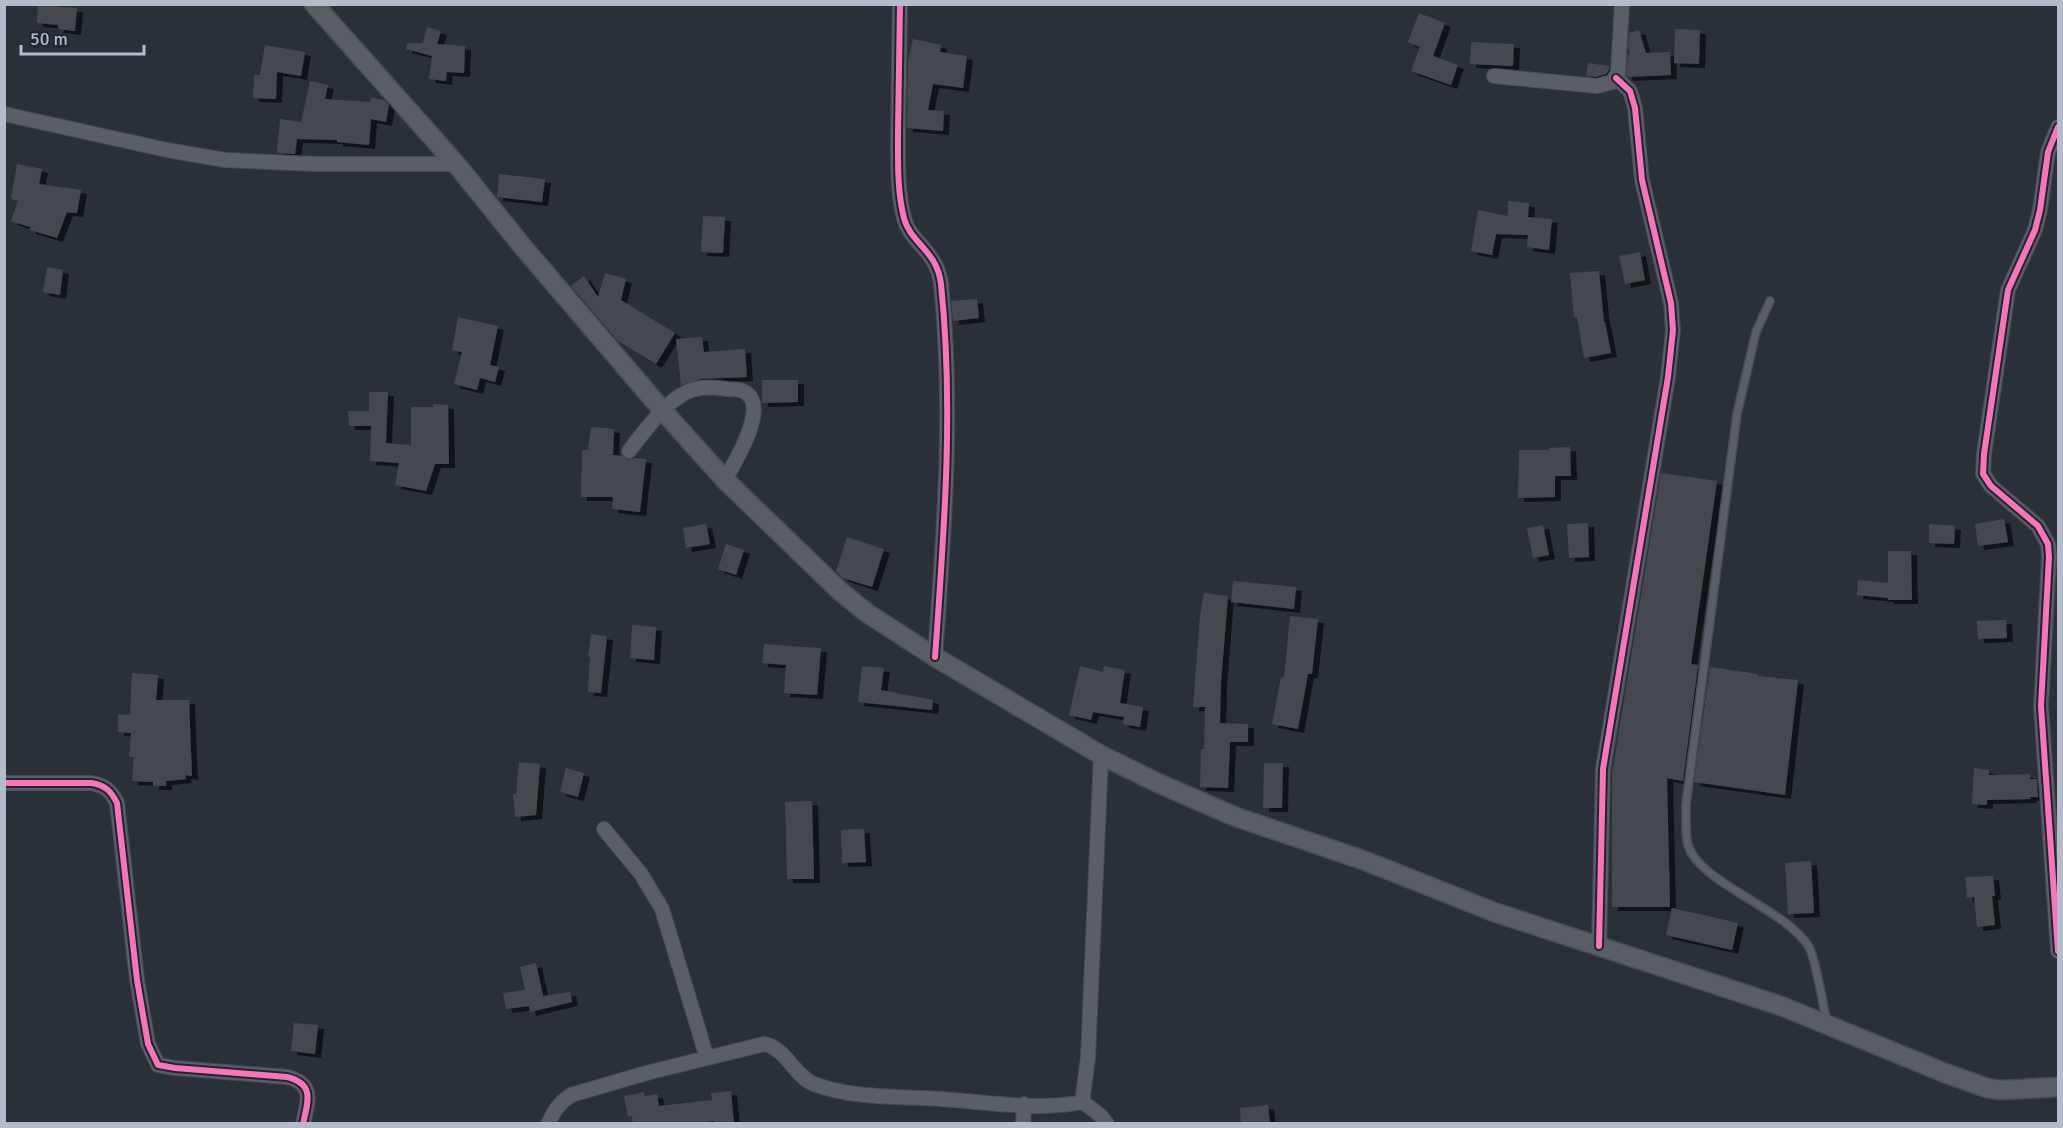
<svg xmlns="http://www.w3.org/2000/svg" width="2063" height="1128" font-family="Signika,sans-serif">
<style>
.building{fill:#444950;filter:url(#shadow)}
.lines{fill:none;stroke-linecap:round;stroke-linejoin:round}
.lane-casing{stroke:#484c53;stroke-width:10}
.street-casing{stroke:#484c53;stroke-width:16}
.secondary-casing{stroke:#484c53;stroke-width:21}
.lane{stroke:#5a5e66;stroke-width:7}
.street{stroke:#5a5e66;stroke-width:14}
.secondary{stroke:#595d64;stroke-width:18}
.cycleway-casing{stroke:#1d2633;stroke-width:10}
.cycleway{stroke:#fb73b8;stroke-width:6}
</style>
<defs>
<filter id="shadow"><feDropShadow dx="6" dy="4" stdDeviation="0" flood-color="#0009"/></filter>
</defs>
<rect width="100%" height="100%" fill="#2a3038"/>
<!-- building -->
<path class="building" d="M 38,4 L 57,4 L 57,7 L 77,8 L 75,31 L 58,29 L 58,25 L 37,23 Z
M 1419,13 L 1445,23 L 1433,56 L 1458,65 L 1451,85 L 1411,71 L 1420,47 L 1408,42 Z
M 427,27 L 441,31 L 437,44 L 465,46 L 464,73 L 447,72 L 446,81 L 429,79 L 432,56 L 406,49 L 407,43 L 423,43 Z
M 1675,29 L 1700,30 L 1699,64 L 1674,63 Z
M 1639,30 L 1646,53 L 1670,52 L 1671,75 L 1628,77 L 1626,75 L 1628,54 L 1630,54 L 1628,48 L 1629,33 Z
M 913,39 L 941,45 L 940,52 L 967,56 L 963,88 L 933,84 L 928,110 L 944,111 L 943,131 L 907,128 L 908,61 Z
M 1471,42 L 1514,44 L 1513,66 L 1470,64 Z
M 265,45 L 305,52 L 301,76 L 277,72 L 276,99 L 253,98 L 254,75 L 260,75 Z
M 1588,63 L 1609,66 L 1609,70 L 1606,74 L 1596,77 L 1586,76 Z
M 310,81 L 328,85 L 325,99 L 370,102 L 371,98 L 384,100 L 389,105 L 386,122 L 371,119 L 369,145 L 337,142 L 337,140 L 297,139 L 295,154 L 277,153 L 280,119 L 301,122 Z
M 17,164 L 42,169 L 39,184 L 81,190 L 77,213 L 67,212 L 57,238 L 30,230 L 30,227 L 11,221 L 18,201 L 11,199 Z
M 499,174 L 545,179 L 542,202 L 497,197 Z
M 1508,201 L 1529,203 L 1528,217 L 1552,219 L 1549,250 L 1527,247 L 1528,235 L 1496,234 L 1492,255 L 1471,251 L 1478,210 L 1508,216 Z
M 703,216 L 725,217 L 723,253 L 701,252 Z
M 1640,252 L 1645,280 L 1625,284 L 1619,256 Z
M 47,267 L 63,270 L 60,295 L 43,292 Z
M 1599,271 L 1604,322 L 1605,322 L 1611,353 L 1584,358 L 1577,317 L 1574,317 L 1570,273 Z
M 605,273 L 626,279 L 621,300 L 675,333 L 656,364 L 618,341 L 571,286 L 584,276 L 598,297 Z
M 977,299 L 979,318 L 953,321 L 951,301 Z
M 458,317 L 498,326 L 490,365 L 499,367 L 495,382 L 480,378 L 477,390 L 454,384 L 462,352 L 452,350 Z
M 702,337 L 704,352 L 745,349 L 747,377 L 701,379 L 681,385 L 676,339 Z
M 762,380 L 798,380 L 798,402 L 762,403 Z
M 369,392 L 388,392 L 386,443 L 411,445 L 411,407 L 433,407 L 433,404 L 448,405 L 449,464 L 435,464 L 426,491 L 395,485 L 399,463 L 370,461 L 371,426 L 349,426 L 348,411 L 369,411 Z
M 591,427 L 614,429 L 613,455 L 622,456 L 628,460 L 634,458 L 646,459 L 640,512 L 612,509 L 613,497 L 581,497 L 582,450 L 588,450 Z
M 1570,447 L 1571,476 L 1555,476 L 1555,497 L 1518,498 L 1519,450 L 1549,450 L 1549,448 Z
M 1661,473 L 1717,481 L 1691,664 L 1698,665 L 1683,781 L 1667,778 L 1670,907 L 1612,907 L 1612,774 Z
M 2004,519 L 2008,542 L 1978,546 L 1975,524 Z
M 1588,523 L 1589,557 L 1569,558 L 1567,524 Z
M 706,524 L 710,544 L 686,548 L 683,528 Z
M 1929,524 L 1955,526 L 1954,544 L 1929,543 Z
M 1543,525 L 1549,555 L 1533,558 L 1527,528 Z
M 847,537 L 884,549 L 872,587 L 843,578 L 836,571 Z
M 726,544 L 744,550 L 736,575 L 718,569 Z
M 1888,551 L 1911,551 L 1912,600 L 1888,600 L 1888,598 L 1857,595 L 1858,580 L 1888,583 Z
M 1233,581 L 1296,587 L 1294,609 L 1231,602 Z
M 1204,593 L 1228,596 L 1221,682 L 1220,723 L 1248,724 L 1248,742 L 1230,742 L 1228,788 L 1200,787 L 1201,749 L 1204,749 L 1205,707 L 1193,707 L 1200,616 Z
M 1290,616 L 1318,619 L 1312,674 L 1308,674 L 1298,729 L 1272,724 L 1281,677 L 1284,678 Z
M 2006,620 L 2007,638 L 1978,639 L 1977,621 Z
M 632,625 L 656,627 L 654,660 L 630,658 Z
M 591,634 L 607,636 L 601,693 L 588,692 L 590,657 L 588,657 Z
M 764,644 L 821,648 L 817,695 L 784,693 L 786,665 L 762,663 Z
M 862,666 L 884,668 L 881,690 L 933,700 L 932,710 L 858,702 Z
M 1080,666 L 1103,672 L 1104,666 L 1125,670 L 1120,703 L 1143,707 L 1140,727 L 1123,724 L 1124,717 L 1093,712 L 1091,720 L 1069,715 Z
M 1710,667 L 1758,674 L 1758,676 L 1798,680 L 1785,795 L 1694,782 Z
M 132,673 L 158,675 L 156,700 L 189,700 L 192,776 L 185,775 L 186,779 L 166,781 L 166,786 L 153,786 L 153,782 L 132,781 L 134,757 L 129,757 L 131,733 L 118,732 L 118,714 L 130,715 Z
M 519,762 L 540,764 L 536,815 L 515,817 L 513,794 L 516,794 Z
M 1264,763 L 1283,763 L 1282,808 L 1263,808 Z
M 566,768 L 584,773 L 578,797 L 560,792 Z
M 1974,768 L 1989,770 L 1989,775 L 2030,774 L 2030,779 L 2037,779 L 2038,797 L 2030,797 L 2031,799 L 1987,800 L 1987,805 L 1972,804 Z
M 812,801 L 814,879 L 787,879 L 785,802 Z
M 864,829 L 866,862 L 842,863 L 841,830 Z
M 1811,861 L 1814,913 L 1788,914 L 1785,863 Z
M 1993,876 L 1995,896 L 1992,896 L 1995,925 L 1977,927 L 1974,897 L 1967,898 L 1965,877 Z
M 1672,908 L 1738,923 L 1732,950 L 1666,935 Z
M 536,963 L 543,996 L 570,992 L 572,1002 L 530,1012 L 529,1006 L 506,1009 L 503,993 L 525,990 L 520,967 Z
M 294,1023 L 318,1025 L 315,1054 L 291,1051 Z
M 731,1091 L 734,1124 L 715,1124 L 714,1121 L 688,1124 L 633,1124 L 632,1116 L 628,1117 L 624,1096 L 644,1092 L 645,1096 L 657,1094 L 659,1106 L 712,1100 L 711,1093 Z
M 1268,1105 L 1270,1124 L 1241,1124 L 1240,1108 Z"/>
<g class="lines">
<defs>
<path id="lane" d="M 1770,301 L 1756,332 L 1737,414 L 1686,804 C 1686,817 1685,833 1688,845 C 1699,883 1785,908 1809,947 C 1816,959 1823,1006 1827,1023"/>
<path id="street" d="M 900,4 C 899,47 899,89 898,132 C 898,160 897,191 904,218 C 910,243 937,250 941,284 C 954,408 944,533 935,657
M 1494,76 L 1597,86 L 1612,82 L 1618,73 L 1622,4
M 4,114 L 167,150 L 225,160 L 315,164 L 456,164
M 2058,127 L 2048,152 L 2040,210 L 2035,230 L 2008,290 L 1984,454 L 1983,474 L 1991,486 L 2038,526 L 2048,544 L 2049,557 L 2041,706 L 2058,951
M 629,451 C 644,432 665,402 687,392 C 699,386 714,387 727,389 C 733,389 740,389 745,392 C 770,407 734,463 725,480
M 1101,755 L 1088,1057 L 1083,1096 L 1083,1102 L 1101,1116 L 1107,1124
M 4,783 L 91,783 C 105,785 111,791 117,803 L 137,980 L 148,1044 L 158,1065 L 175,1068 L 287,1077 C 315,1084 308,1101 303,1124
M 604,829 L 641,874 L 662,909 L 707,1058
M 1599,946 L 1603,769 L 1668,377 L 1673,330 L 1671,303 L 1642,180 L 1635,108 L 1630,91 L 1616,78
M 548,1124 C 554,1111 559,1103 571,1095 L 650,1072 L 764,1044 C 786,1048 794,1076 814,1084 C 853,1099 899,1096 941,1099 C 985,1102 1041,1111 1083,1102
M 1023,1124 L 1024,1104"/>
<path id="secondary" d="M 314,4 L 456,164 L 523,247 L 663,411 L 725,480 L 840,591 L 867,613 L 935,657 L 1101,755 L 1160,784 L 1236,817 L 1363,860 L 1494,912 L 1781,1006 L 1945,1073 L 1987,1088 L 2001,1090 L 2058,1087"/>
</defs>
<!-- lane casing -->
<use href="#lane" class="lane-casing"/>
<!-- street casing -->
<use href="#street" class="street-casing"/>
<!-- secondary casing -->
<use href="#secondary" class="secondary-casing"/>
<!-- lane -->
<use href="#lane" class="lane"/>
<!-- street -->
<use href="#street" class="street"/>
<!-- secondary -->
<use href="#secondary" class="secondary"/>
<defs>
<path id="cycleway" d="M 900,4 C 899,47 899,89 898,132 C 898,160 897,191 904,218 C 910,243 937,250 941,284 C 954,408 944,533 935,657
M 2058,127 L 2048,152 L 2040,210 L 2035,230 L 2008,290 L 1984,454 L 1983,474 L 1991,486 L 2038,526 L 2048,544 L 2049,557 L 2041,706 L 2058,951
M 4,783 L 91,783 C 105,785 111,791 117,803 L 137,980 L 148,1044 L 158,1065 L 175,1068 L 287,1077 C 315,1084 308,1101 303,1124
M 1599,946 L 1603,769 L 1668,377 L 1673,330 L 1671,303 L 1642,180 L 1635,108 L 1630,91 L 1616,78"/>
</defs>
<!-- cycleway casing -->
<use href="#cycleway" class="cycleway-casing"/>
<!-- cycleway -->
<use href="#cycleway" class="cycleway"/>
</g>
<!-- border -->
<rect width="2063" height="1128" fill="none" stroke="#b4bcc9" stroke-width="12"/>
<!-- scale -->
<path d="M21 45v9h123v-9" fill="none" stroke="#b4bcc9" stroke-width="3"/>
<text x="30" y="45" font-size="18" fill="#b4bcc9" stroke="#1d2633" stroke-width="4.5" paint-order="stroke">50 m</text>
</svg>
